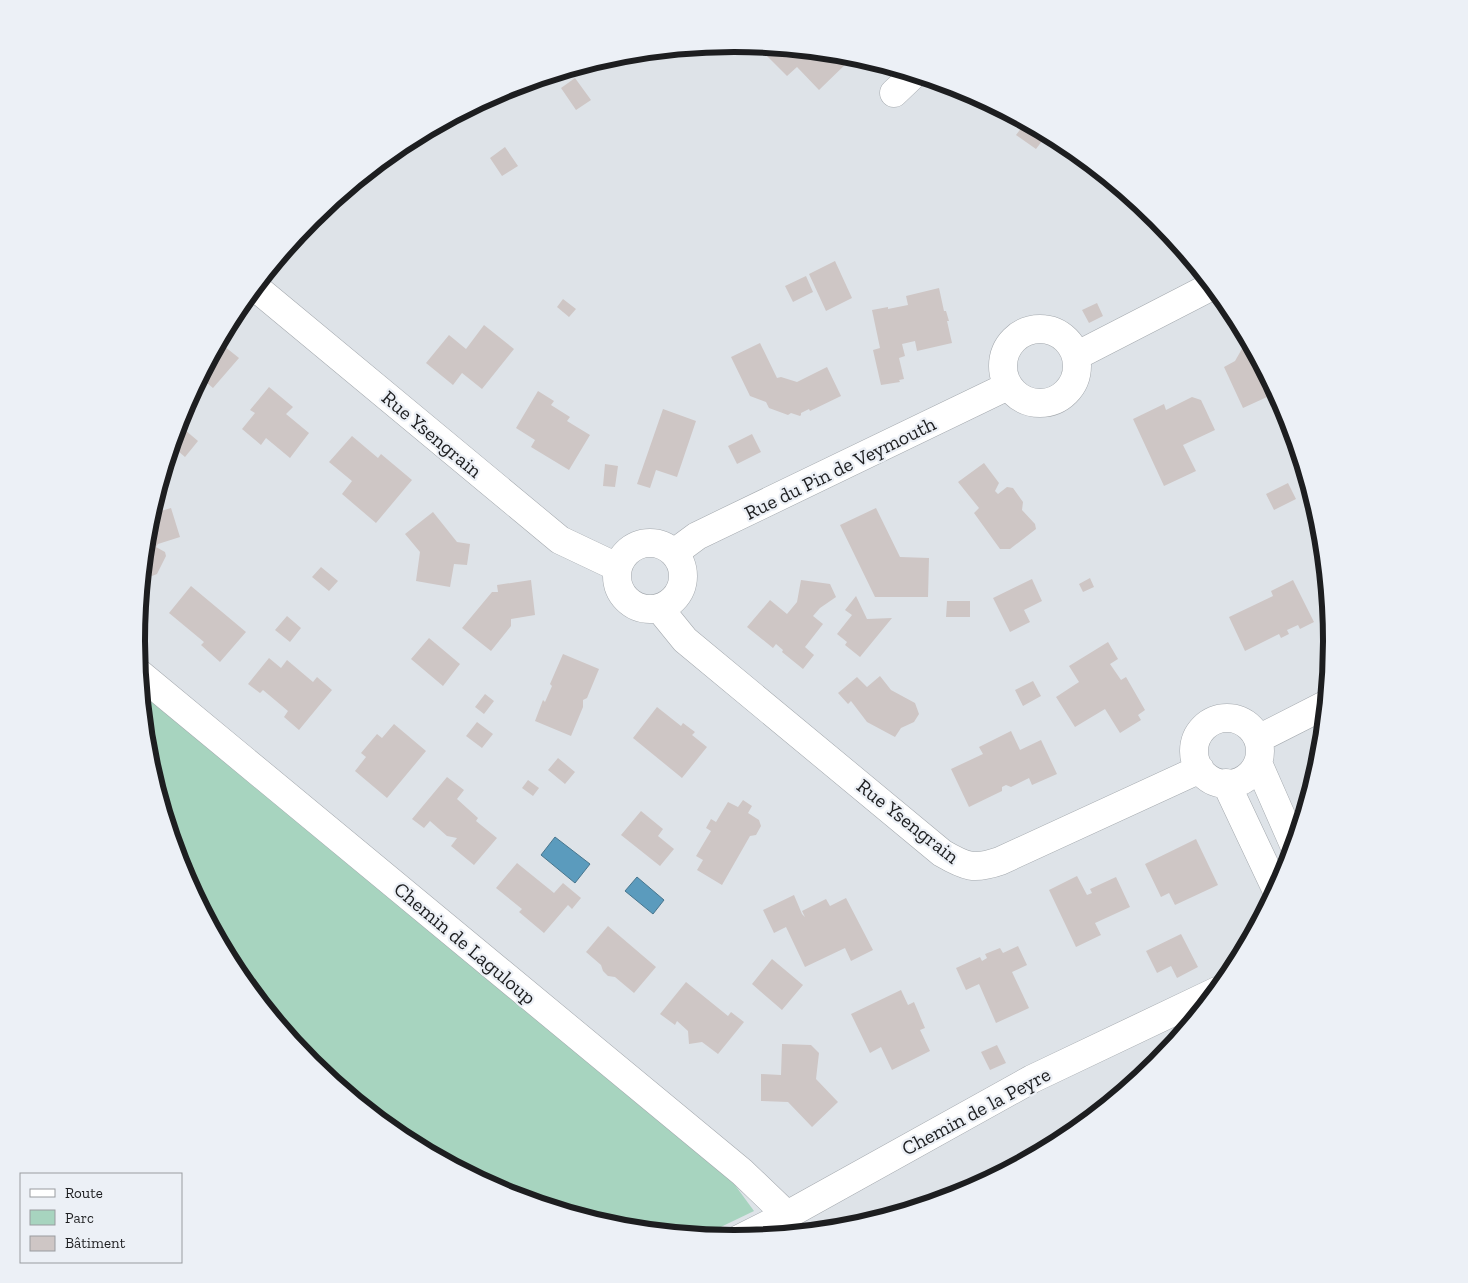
<svg xmlns="http://www.w3.org/2000/svg" width="1468" height="1283" font-family="'Zilla Slab',serif">
<style>
.green{fill:#a7d4bf}
.water{fill:#5b9bbd;stroke:#48768e}
.building{fill:#cec6c5}
.lines{fill:none;stroke-linecap:round;stroke-linejoin:round}
.street-casing{stroke:#a4a9ae;stroke-width:29}
.street{stroke:#fff;stroke-width:28}
.labels{text-anchor:middle;dominant-baseline:central;stroke-width:4.5;stroke-linejoin:round;paint-order:stroke}
.street-label{font-size:20px;fill:#1d1e20;stroke:#ecf0f6}
.rim{fill:none;stroke:#1d1e20;stroke-width:6}
</style>
<rect width="100%" height="100%" fill="#dee3e8"/>
<!-- green -->
<path class="green" d="M 141,688 L 732,1181 L 754,1211 L 702,1236 L 617,1228 L 505,1194 L 402,1138 L 311,1064 L 237,973 L 182,870 L 148,758 Z"/>
<!-- water -->
<path class="water" d="M 555,837 L 590,864 L 575,883 L 541,855 Z
M 637,877 L 664,900 L 653,914 L 625,891 Z"/>
<!-- building -->
<path class="building" d="M 763,47 L 814,52 L 816,53 L 817,52 L 847,55 L 851,59 L 819,90 L 797,67 L 787,76 L 760,49 Z
M 575,78 L 591,100 L 576,110 L 561,88 Z
M 1025,123 L 1045,137 L 1036,149 L 1016,135 Z
M 505,147 L 518,166 L 502,176 L 490,158 Z
M 835,261 L 852,298 L 826,311 L 809,274 Z
M 806,276 L 813,292 L 793,302 L 785,286 Z
M 939,288 L 944,311 L 946,311 L 949,321 L 947,321 L 952,343 L 917,351 L 915,341 L 902,344 L 905,356 L 899,358 L 904,379 L 899,380 L 900,382 L 881,385 L 873,350 L 880,348 L 872,310 L 888,307 L 888,309 L 908,305 L 906,296 Z
M 563,299 L 576,309 L 569,317 L 557,307 Z
M 1097,303 L 1103,316 L 1089,323 L 1082,310 Z
M 484,325 L 514,349 L 482,389 L 462,373 L 453,385 L 426,363 L 449,335 L 466,349 Z
M 1247,340 L 1273,387 L 1267,397 L 1243,408 L 1224,367 L 1235,361 Z
M 219,342 L 239,358 L 213,388 L 207,383 L 188,406 L 186,404 Z
M 760,343 L 777,378 L 781,377 L 797,382 L 827,367 L 841,396 L 810,411 L 809,409 L 801,413 L 801,415 L 800,416 L 791,413 L 788,415 L 769,408 L 766,402 L 750,396 L 731,357 Z
M 269,387 L 293,407 L 286,414 L 309,433 L 290,458 L 266,438 L 261,445 L 242,429 L 255,413 L 250,410 Z
M 538,391 L 554,401 L 551,405 L 570,417 L 567,421 L 590,435 L 569,470 L 531,447 L 535,440 L 516,428 Z
M 1192,397 L 1201,400 L 1215,430 L 1183,445 L 1196,471 L 1164,486 L 1133,419 L 1164,404 L 1166,410 Z
M 663,409 L 696,421 L 677,477 L 656,470 L 650,488 L 637,484 Z
M 185,430 L 198,441 L 185,457 L 172,446 Z
M 752,434 L 761,452 L 737,464 L 728,446 Z
M 352,436 L 378,458 L 381,454 L 412,480 L 376,523 L 342,494 L 352,481 L 329,462 Z
M 984,463 L 999,483 L 995,491 L 998,494 L 1007,487 L 1013,488 L 1023,502 L 1022,510 L 1035,524 L 1036,529 L 1010,549 L 1000,549 L 974,513 L 979,508 L 958,482 Z
M 605,464 L 618,466 L 615,487 L 603,486 Z
M 1288,483 L 1296,499 L 1274,510 L 1266,494 Z
M 171,508 L 180,537 L 158,544 L 156,547 L 165,552 L 166,556 L 157,574 L 152,576 L 143,571 L 148,525 L 151,514 Z
M 876,508 L 900,557 L 929,558 L 928,597 L 875,597 L 840,525 Z
M 433,512 L 457,542 L 470,544 L 467,565 L 454,564 L 450,587 L 416,581 L 420,552 L 405,534 Z
M 321,567 L 338,581 L 329,591 L 312,577 Z
M 1090,578 L 1094,587 L 1083,592 L 1079,584 Z
M 1032,579 L 1042,601 L 1024,610 L 1030,622 L 1010,632 L 993,598 Z
M 531,580 L 535,615 L 511,619 L 511,626 L 491,651 L 462,628 L 492,592 L 498,592 L 497,585 Z
M 801,580 L 830,584 L 836,597 L 820,608 L 813,616 L 823,624 L 805,647 L 814,655 L 803,669 L 782,652 L 783,650 L 776,644 L 773,648 L 747,627 L 770,600 L 787,614 L 797,602 Z
M 1293,580 L 1314,622 L 1300,629 L 1298,625 L 1287,630 L 1289,634 L 1281,638 L 1279,634 L 1245,651 L 1229,617 L 1273,596 L 1271,591 Z
M 191,586 L 246,632 L 220,662 L 201,645 L 204,642 L 169,613 Z
M 856,596 L 867,619 L 892,618 L 860,657 L 845,645 L 847,642 L 837,634 L 852,615 L 845,610 Z
M 947,601 L 970,601 L 970,617 L 946,617 Z
M 287,616 L 301,628 L 290,642 L 275,630 Z
M 429,638 L 460,664 L 443,686 L 411,659 Z
M 1108,642 L 1118,659 L 1110,664 L 1121,680 L 1126,677 L 1145,710 L 1138,715 L 1141,720 L 1120,733 L 1105,709 L 1075,727 L 1056,697 L 1079,682 L 1069,666 Z
M 563,654 L 599,669 L 587,698 L 583,700 L 583,707 L 571,736 L 535,721 L 543,700 L 545,702 L 552,686 L 550,684 Z
M 269,658 L 281,668 L 287,660 L 313,682 L 317,677 L 332,690 L 299,730 L 284,717 L 288,711 L 263,690 L 260,693 L 248,684 Z
M 880,676 L 891,690 L 915,703 L 919,714 L 914,722 L 901,728 L 895,737 L 867,722 L 851,701 L 848,704 L 838,693 L 857,677 L 867,687 Z
M 1033,681 L 1041,696 L 1023,706 L 1015,690 Z
M 485,694 L 494,701 L 484,714 L 475,707 Z
M 657,707 L 681,726 L 683,723 L 695,732 L 692,735 L 707,747 L 682,778 L 633,738 Z
M 477,722 L 493,734 L 482,748 L 466,736 Z
M 394,724 L 426,751 L 387,798 L 355,771 L 366,757 L 361,753 L 377,734 L 382,738 Z
M 1011,731 L 1020,750 L 1041,740 L 1057,774 L 1032,785 L 1029,778 L 1011,787 L 1006,785 L 1002,787 L 1002,791 L 969,807 L 951,769 L 983,754 L 979,747 Z
M 558,758 L 575,772 L 565,784 L 548,770 Z
M 447,777 L 464,790 L 457,799 L 478,818 L 476,821 L 497,838 L 474,865 L 451,846 L 457,838 L 447,836 L 430,821 L 424,828 L 412,819 Z
M 528,780 L 539,788 L 533,796 L 522,788 Z
M 743,800 L 752,806 L 748,813 L 759,820 L 761,826 L 756,835 L 750,836 L 722,885 L 697,870 L 703,860 L 696,856 L 711,831 L 706,828 L 711,819 L 716,822 L 728,802 L 738,807 Z
M 641,811 L 663,829 L 658,836 L 674,849 L 660,866 L 621,835 Z
M 1196,839 L 1218,885 L 1175,905 L 1169,893 L 1161,897 L 1145,864 Z
M 517,863 L 554,893 L 563,883 L 581,898 L 572,909 L 568,905 L 544,933 L 519,912 L 522,909 L 496,888 Z
M 1077,876 L 1087,895 L 1092,893 L 1090,889 L 1116,877 L 1130,907 L 1095,923 L 1101,935 L 1076,947 L 1049,890 Z
M 794,895 L 802,914 L 805,917 L 802,911 L 826,899 L 830,906 L 846,898 L 873,950 L 851,961 L 845,948 L 805,967 L 786,927 L 774,933 L 763,910 Z
M 608,926 L 656,967 L 634,993 L 615,977 L 608,976 L 603,971 L 601,965 L 586,952 Z
M 1181,934 L 1198,967 L 1177,978 L 1171,966 L 1157,973 L 1146,951 Z
M 1018,946 L 1027,965 L 1012,972 L 1029,1008 L 996,1023 L 979,984 L 966,990 L 956,968 L 980,957 L 982,961 L 987,958 L 985,954 L 1000,948 L 1003,953 Z
M 772,959 L 803,985 L 782,1010 L 752,984 Z
M 686,982 L 728,1016 L 731,1012 L 744,1022 L 718,1054 L 702,1042 L 689,1044 L 688,1031 L 677,1021 L 675,1025 L 660,1014 Z
M 901,990 L 908,1005 L 914,1002 L 925,1028 L 920,1030 L 930,1051 L 892,1070 L 881,1047 L 870,1053 L 851,1014 Z
M 782,1044 L 811,1045 L 819,1053 L 816,1079 L 838,1102 L 812,1127 L 788,1102 L 761,1101 L 761,1074 L 781,1075 Z
M 997,1045 L 1006,1063 L 990,1070 L 981,1052 Z
M 1041,1147 L 1043,1151 L 1010,1168 L 1008,1165 Z
M 965,1181 L 970,1190 L 962,1194 L 910,1210 L 909,1208 Z"/>
<g class="lines">
<defs>
<path id="street" d="M 894,93 L 914,74
M 255,287 L 560,540 L 617,567
M1003 366a37 37 0 1 1 74 0a37 37 0 1 1-74 0Z
M 1076,356 L 1212,286
M617 576a33 33 0 1 1 66 0a33 33 0 1 1-66 0Z
M 674,553 L 697,536 L 1008,386
M 659,608 L 685,640 L 942,853 C 966,867 974,870 1000,861 L 1200,769
M 140,674 L 742,1172 L 787,1215
M1194 751a33 33 0 1 1 66 0a33 33 0 1 1-66 0Z
M 1258,739 L 1325,705
M 1258,763 L 1294,845
M 1226,783 L 1276,889
M 739,1239 L 789,1214 L 1032,1079 L 1217,991"/>
</defs>
<!-- street casing -->
<use href="#street" class="street-casing"/>
<!-- street -->
<use href="#street" class="street"/>
</g>
<g class="labels">
<!-- street labels -->
<g class="street-label">
<text transform="translate(432 434) rotate(40)">Rue Ysengrain</text>
<text transform="translate(840 468) rotate(-26)">Rue du Pin de Veymouth</text>
<text transform="translate(908 821) rotate(38)">Rue Ysengrain</text>
<text transform="translate(465 943) rotate(40)">Chemin de Laguloup</text>
<text transform="translate(976 1111) rotate(-28)">Chemin de la Peyre</text>
</g>
</g>
<!-- crop -->
<path d="M0 0H1468V1283H0ZM145 641a589 589 0 1 1 1178 0a589 589 0 1 1-1178 0Z" fill="#ecf0f6" fill-rule="evenodd"/>
<path class="rim" d="M145 641a589 589 0 1 1 1178 0a589 589 0 1 1-1178 0Z"/>
<!-- legend -->
<rect x="20" y="1173" width="162" height="90" fill="#ecf0f6" stroke="#999ca0"/>
<rect x="30" y="1189" width="25" height="8" fill="#ffffff" stroke="#999ca0"/>
<text x="65" y="1198" font-size="15" fill="#1d1e20">Route</text>
<rect x="30" y="1210" width="25" height="15" fill="#a7d4bf" stroke="#999ca0"/>
<text x="65" y="1223" font-size="15" fill="#1d1e20">Parc</text>
<rect x="30" y="1236" width="25" height="15" fill="#cec6c5" stroke="#999ca0"/>
<text x="65" y="1248" font-size="15" fill="#1d1e20">Bâtiment</text>
</svg>
